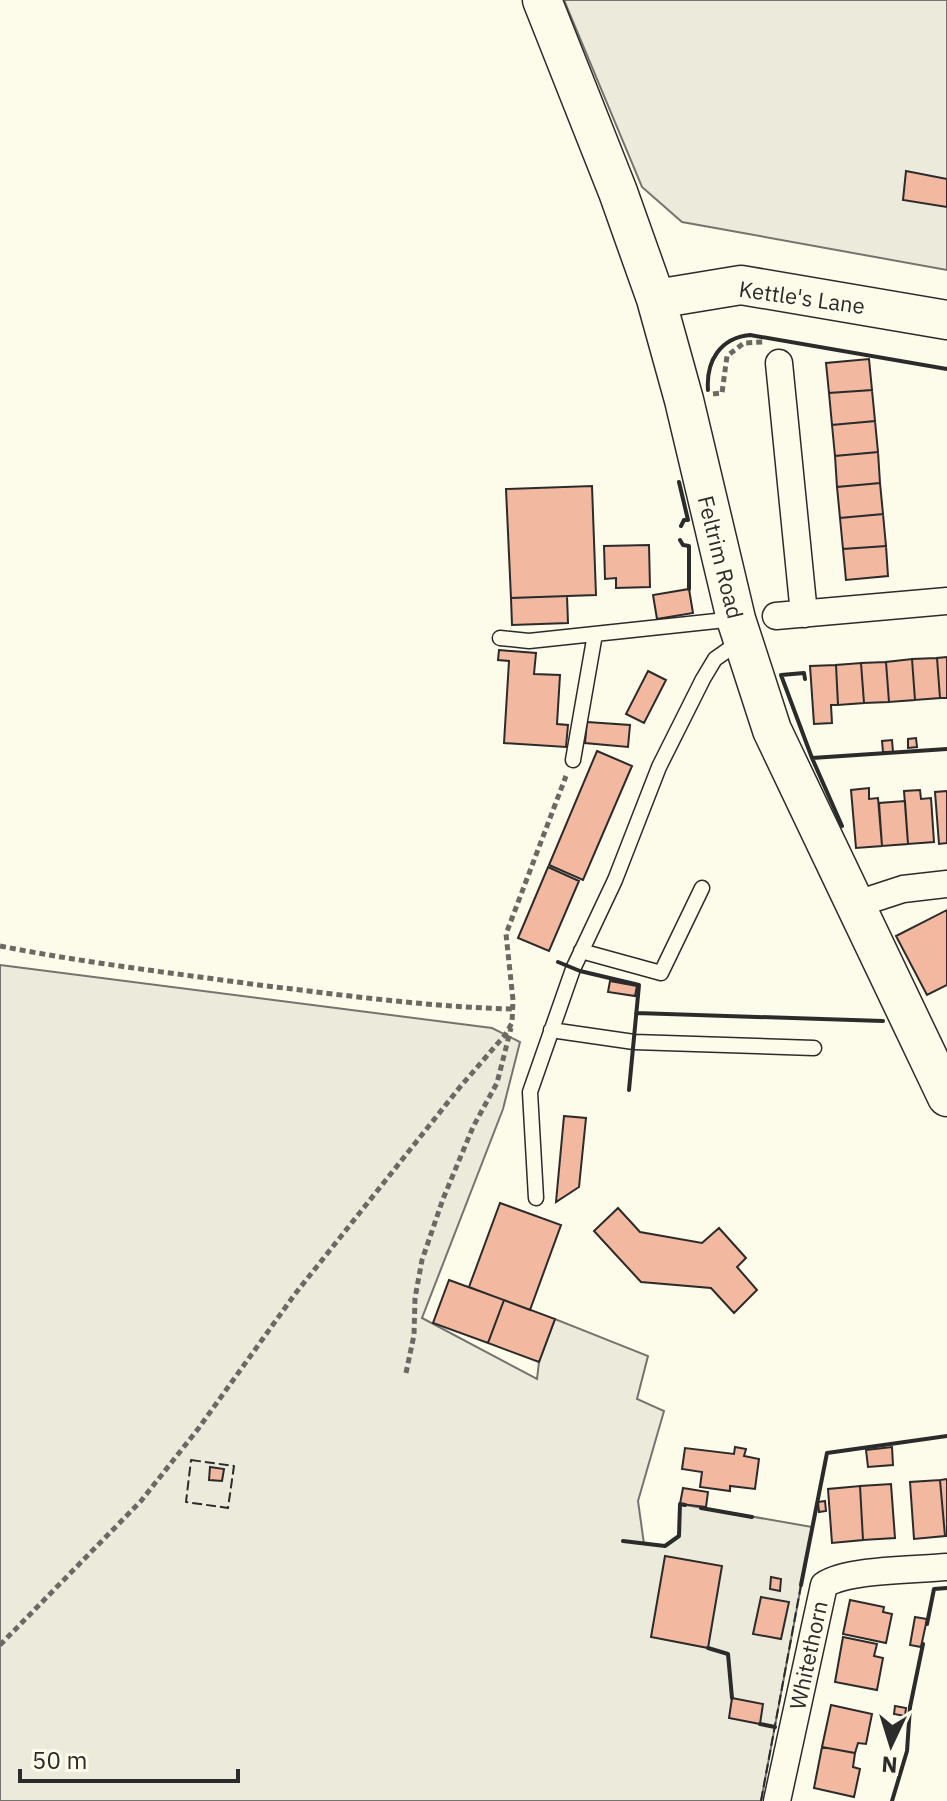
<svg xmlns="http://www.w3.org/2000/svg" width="947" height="1801" font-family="'IBM Plex Sans',sans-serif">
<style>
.green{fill:#ecebdb;stroke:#74746e;stroke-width:2}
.building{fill:#f2b8a0;stroke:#2b2b2b;stroke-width:2}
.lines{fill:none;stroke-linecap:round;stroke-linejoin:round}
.lane-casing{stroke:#2b2b2b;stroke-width:17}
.street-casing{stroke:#2b2b2b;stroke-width:29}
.secondary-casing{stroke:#2b2b2b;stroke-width:41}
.path{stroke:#6a6964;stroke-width:5;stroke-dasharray:6 4;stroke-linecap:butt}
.lane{stroke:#fdfbea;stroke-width:14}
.street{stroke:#fdfbea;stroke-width:26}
.secondary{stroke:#fdfbea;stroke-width:38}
.fence{stroke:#2b2b2b;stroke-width:2;stroke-dasharray:10 4;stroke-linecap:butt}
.wall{stroke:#2b2b2b;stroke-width:4}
.labels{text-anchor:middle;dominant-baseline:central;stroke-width:6;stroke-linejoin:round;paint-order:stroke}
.street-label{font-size:22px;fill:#2b2b2b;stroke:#fdfbea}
</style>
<rect width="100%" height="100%" fill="#fdfbea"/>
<!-- green -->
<path class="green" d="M 564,0 L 947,0 L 947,270 L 682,222 L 642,187 Z
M 0,965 L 492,1028 L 520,1042 L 503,1109 L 422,1318 L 537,1379 L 539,1362 L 555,1319 L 648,1356 L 637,1399 L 664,1411 L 638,1501 L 644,1544 L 665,1546 L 679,1536 L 680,1504 L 812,1527 L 761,1801 L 0,1801 Z"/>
<!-- building -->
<path class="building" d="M 906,171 L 947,179 L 947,207 L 903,200 Z
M 869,359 L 872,390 L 829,393 L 826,363 Z
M 872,390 L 875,421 L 832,425 L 829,393 Z
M 875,421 L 878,452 L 835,456 L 832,425 Z
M 878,452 L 880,483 L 837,487 L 835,456 Z
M 880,483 L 883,514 L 840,518 L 837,487 Z
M 592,486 L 596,595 L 511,598 L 506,489 Z
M 883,514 L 886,546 L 843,549 L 840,518 Z
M 649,545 L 650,587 L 616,588 L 616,578 L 605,579 L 604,546 Z
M 886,546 L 888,576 L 846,580 L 843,549 Z
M 689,589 L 693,613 L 657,619 L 653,595 Z
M 567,596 L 568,623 L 512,625 L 511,598 Z
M 499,650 L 536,653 L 534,674 L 560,675 L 557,724 L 568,725 L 566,747 L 504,743 L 509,661 L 498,660 Z
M 947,657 L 947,698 L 940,698 L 937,658 Z
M 937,658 L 940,698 L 915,700 L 912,659 Z
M 912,659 L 915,700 L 889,702 L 886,662 Z
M 886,662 L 889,702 L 864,703 L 861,663 Z
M 861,663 L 864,703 L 838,705 L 836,665 Z
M 836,665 L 838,705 L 831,705 L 832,723 L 814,724 L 810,666 Z
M 648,671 L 666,680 L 644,723 L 626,714 Z
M 587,722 L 630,725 L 628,747 L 585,743 Z
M 916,738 L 917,747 L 908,748 L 908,739 Z
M 892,740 L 893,752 L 883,752 L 882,741 Z
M 597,751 L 632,766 L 583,880 L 549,865 Z
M 869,788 L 869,799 L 878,798 L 882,846 L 856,848 L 851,790 Z
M 920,790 L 921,799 L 931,798 L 934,842 L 908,844 L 904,791 Z
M 947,791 L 947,843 L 939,844 L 935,792 Z
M 905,801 L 908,844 L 882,846 L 879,803 Z
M 548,867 L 579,881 L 549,951 L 518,938 Z
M 947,910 L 947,985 L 927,995 L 896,936 Z
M 610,981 L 637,986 L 635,996 L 608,992 Z
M 564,1116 L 586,1118 L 579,1187 L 556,1202 Z
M 500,1203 L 561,1225 L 530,1310 L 469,1287 Z
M 618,1208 L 640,1232 L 702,1243 L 719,1228 L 746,1258 L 737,1267 L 757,1290 L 734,1313 L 711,1288 L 641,1282 L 594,1231 Z
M 449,1280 L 504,1300 L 488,1343 L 433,1323 Z
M 504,1300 L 555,1319 L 539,1362 L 488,1343 Z
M 735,1447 L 746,1449 L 744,1456 L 759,1459 L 755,1489 L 730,1486 L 730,1491 L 700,1487 L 702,1472 L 682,1469 L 685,1448 L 734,1454 Z
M 892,1447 L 893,1465 L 868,1467 L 866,1450 Z
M 210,1467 L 224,1469 L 222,1481 L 209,1480 Z
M 947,1479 L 947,1536 L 945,1536 L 940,1480 Z
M 940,1480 L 945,1536 L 914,1539 L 910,1482 Z
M 891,1484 L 895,1538 L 863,1540 L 860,1486 Z
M 860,1486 L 863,1540 L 832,1543 L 828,1489 Z
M 683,1488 L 708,1492 L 706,1507 L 680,1504 Z
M 825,1501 L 826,1511 L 819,1512 L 818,1502 Z
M 665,1556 L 722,1566 L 708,1648 L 651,1637 Z
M 771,1577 L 781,1579 L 780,1591 L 770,1589 Z
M 761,1597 L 789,1602 L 781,1639 L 753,1634 Z
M 850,1600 L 884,1607 L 883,1612 L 892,1614 L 886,1643 L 843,1634 Z
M 915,1617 L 927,1619 L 921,1647 L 910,1645 Z
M 843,1637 L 877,1644 L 874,1656 L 883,1658 L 877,1690 L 835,1682 Z
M 732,1698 L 763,1704 L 760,1724 L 729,1718 Z
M 831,1705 L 872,1714 L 866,1744 L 858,1743 L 855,1753 L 822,1747 Z
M 895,1706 L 906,1708 L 905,1716 L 894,1714 Z
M 822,1747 L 855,1753 L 853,1767 L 860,1769 L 854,1797 L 814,1788 Z"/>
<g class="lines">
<defs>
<path id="lane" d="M 500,638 L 529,641 L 735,619
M 573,760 L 595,634
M 581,951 L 661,973 L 702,888
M 551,1030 L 634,1042 L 814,1048
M 536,1198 L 530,1092 L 573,969 L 615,880 L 659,767 L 703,679 L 715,659 L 742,640"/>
<path id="street" d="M 779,363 L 804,614
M 776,616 L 947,601
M 854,905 L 903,889 L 947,884
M 777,1801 L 824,1585 C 848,1569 915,1570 947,1567"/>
<path id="secondary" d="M 542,0 L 618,192 L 656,299 L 684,400 L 736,619 L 772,730 L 947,1097
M 656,299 L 741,285 L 947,320"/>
</defs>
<!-- lane casing -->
<use href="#lane" class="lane-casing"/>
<!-- street casing -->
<use href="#street" class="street-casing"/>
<!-- secondary casing -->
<use href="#secondary" class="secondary-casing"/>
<!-- path -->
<path class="path" d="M 713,394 L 722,393 L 727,356 L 744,343 L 763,342
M 0,946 C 86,963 172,973 259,985 C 343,995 428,1007 513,1009
M 406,1373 L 414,1335 L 415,1298 L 422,1260 L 443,1199 L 473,1127 L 497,1083 L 511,1028
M 0,1645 L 141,1501 L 198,1429 L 295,1294 L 460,1087 L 505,1035 L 512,1023 L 513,1000 L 506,934 L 566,776"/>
<!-- lane -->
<use href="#lane" class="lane"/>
<!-- street -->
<use href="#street" class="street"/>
<!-- secondary -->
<use href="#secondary" class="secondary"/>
<!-- fence -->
<path class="fence" d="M 191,1460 L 234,1466 L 228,1508 L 186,1502 Z
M 761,1801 L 801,1585"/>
<!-- wall -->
<path class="wall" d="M 708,390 C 706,361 720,338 750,335 L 947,369
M 679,482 L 688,520 L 684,520 L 681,526
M 680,540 L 683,545 L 689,546 L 689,589
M 805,679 L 804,673 L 781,675 L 812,758 L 842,826
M 812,758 L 947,749
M 558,962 L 580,971 L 639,985 L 629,1090
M 636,1013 L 883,1021
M 701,1508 L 752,1517
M 623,1541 L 665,1546 L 679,1536 L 680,1504 L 685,1505
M 801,1585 L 827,1453 L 947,1436
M 927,1624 L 934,1589 L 947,1588
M 708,1648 L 728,1654 L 732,1698
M 760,1724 L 775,1727
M 892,1801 L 907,1751 L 910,1707 L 923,1644"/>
</g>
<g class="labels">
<!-- street labels -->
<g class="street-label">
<text transform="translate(802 297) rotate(8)">Kettle's Lane</text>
<text transform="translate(721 557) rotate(76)">Feltrim Road</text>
<text transform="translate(808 1655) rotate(-78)">Whitethorn</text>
</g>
</g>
<!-- north arrow -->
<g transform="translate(891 1745) rotate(184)" stroke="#fdfbea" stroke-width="6" paint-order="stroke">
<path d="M0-6L14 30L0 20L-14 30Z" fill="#2b2b2b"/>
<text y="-12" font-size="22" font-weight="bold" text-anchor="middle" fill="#2b2b2b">N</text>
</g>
<!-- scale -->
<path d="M20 1769v12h218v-12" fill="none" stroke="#2b2b2b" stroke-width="4"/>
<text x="32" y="1769" font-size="24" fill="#2b2b2b" stroke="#fdfbea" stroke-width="6" paint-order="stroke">50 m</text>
</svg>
